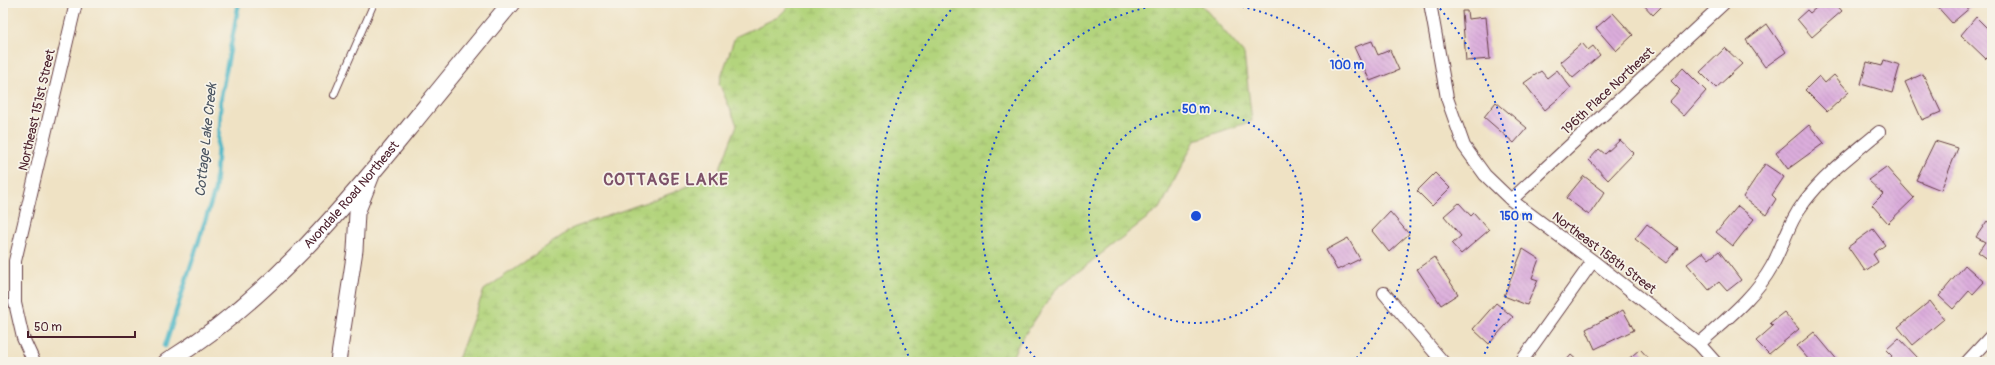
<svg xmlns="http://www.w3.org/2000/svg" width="1995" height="365" font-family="Pangolin,sans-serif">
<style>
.wetland{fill:url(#wetland-marsh);stroke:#7e7a54}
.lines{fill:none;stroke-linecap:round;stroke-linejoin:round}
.stream{stroke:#49b5c5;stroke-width:4.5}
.building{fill:url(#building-back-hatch)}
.service-casing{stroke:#633c42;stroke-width:8}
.minor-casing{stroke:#633c42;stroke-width:14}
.tertiary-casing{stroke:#633c42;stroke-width:17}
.secondary-casing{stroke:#633c42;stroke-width:19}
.service{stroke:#fff;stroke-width:6}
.minor{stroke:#fff;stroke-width:12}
.tertiary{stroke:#fff;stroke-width:15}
.secondary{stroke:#fff;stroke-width:17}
.ring{fill:none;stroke:#1d4ed8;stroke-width:2;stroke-dasharray:2 4}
.labels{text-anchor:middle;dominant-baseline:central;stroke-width:3.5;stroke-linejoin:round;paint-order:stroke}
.street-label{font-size:13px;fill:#4a1f2b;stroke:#f7f3e8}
.water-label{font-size:14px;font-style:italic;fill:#4a5461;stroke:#f7f3e8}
.district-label{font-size:17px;font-weight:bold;letter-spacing:1px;fill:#7d5169;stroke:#f7f3e8}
.centre{fill:#1d4ed8;stroke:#f7f3e8;stroke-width:2}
.ring-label{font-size:12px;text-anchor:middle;font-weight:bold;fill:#1d4ed8;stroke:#f7f3e8;stroke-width:3.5;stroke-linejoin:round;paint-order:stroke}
</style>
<defs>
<pattern id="wetland-marsh" width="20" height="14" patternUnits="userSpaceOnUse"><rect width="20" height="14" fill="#b3d47d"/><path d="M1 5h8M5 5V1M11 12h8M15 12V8" fill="none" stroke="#9bb66c"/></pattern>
<pattern id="building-back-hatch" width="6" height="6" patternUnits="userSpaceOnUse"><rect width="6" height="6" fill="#dbaddc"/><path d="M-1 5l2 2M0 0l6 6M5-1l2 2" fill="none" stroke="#bd94bd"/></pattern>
</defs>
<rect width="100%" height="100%" fill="#f7f3e8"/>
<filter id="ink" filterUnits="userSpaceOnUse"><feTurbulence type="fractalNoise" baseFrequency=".025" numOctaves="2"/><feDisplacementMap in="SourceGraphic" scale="8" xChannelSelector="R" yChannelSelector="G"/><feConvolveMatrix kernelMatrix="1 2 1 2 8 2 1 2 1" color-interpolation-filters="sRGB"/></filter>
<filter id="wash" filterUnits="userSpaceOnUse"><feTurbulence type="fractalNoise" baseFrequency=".012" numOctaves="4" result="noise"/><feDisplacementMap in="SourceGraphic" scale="16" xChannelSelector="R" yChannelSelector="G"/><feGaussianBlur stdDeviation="0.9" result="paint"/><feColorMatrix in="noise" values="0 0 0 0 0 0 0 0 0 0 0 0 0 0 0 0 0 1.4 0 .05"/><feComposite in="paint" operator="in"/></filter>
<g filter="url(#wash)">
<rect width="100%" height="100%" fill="#efe2c4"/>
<!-- wetland -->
<path class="wetland" d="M 792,3 L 1200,3 L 1244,54 L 1252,121 L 1195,140 L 1161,207 L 1056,289 L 1019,343 L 1010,362 L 457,362 L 484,290 L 573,228 L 672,193 L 718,173 L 737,125 L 719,83 L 735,37 L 778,17 Z"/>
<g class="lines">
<!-- stream -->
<path class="stream" d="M 165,346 L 215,190 L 221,96 L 239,3"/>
</g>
<g id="blocks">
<!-- building -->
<path class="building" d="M 1642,3 L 1665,3 L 1653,15 Z
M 1822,3 L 1835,3 L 1842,11 L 1812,37 L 1797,19 L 1807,10 L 1810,13 Z
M 1934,3 L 1970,3 L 1972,6 L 1952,23 Z
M 1462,11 L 1467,11 L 1468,19 L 1486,17 L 1490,59 L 1466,61 Z
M 1613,13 L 1633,35 L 1616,51 L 1596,28 Z
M 1976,17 L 1992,33 L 1992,53 L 1986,59 L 1961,35 Z
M 1767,24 L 1786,52 L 1765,67 L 1746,40 Z
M 1372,41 L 1378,55 L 1390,50 L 1399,70 L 1370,81 L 1354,47 Z
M 1582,43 L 1588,50 L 1593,46 L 1600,55 L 1573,78 L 1560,62 Z
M 1725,48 L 1742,64 L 1716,88 L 1700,72 Z
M 1884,60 L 1900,65 L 1892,93 L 1861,84 L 1867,62 L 1882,66 Z
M 1683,68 L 1706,91 L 1684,116 L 1669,102 L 1680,90 L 1671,81 Z
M 1557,70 L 1571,88 L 1545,110 L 1524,83 L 1541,71 L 1547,78 Z
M 1923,74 L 1941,112 L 1922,120 L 1905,82 Z
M 1834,75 L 1849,92 L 1827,112 L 1805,90 L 1819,76 L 1825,83 Z
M 1496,102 L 1527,128 L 1514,143 L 1484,117 Z
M 1809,125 L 1824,143 L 1788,169 L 1776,153 Z
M 1620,140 L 1634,153 L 1608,180 L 1589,160 L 1599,149 L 1605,154 Z
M 1935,141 L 1958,148 L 1941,190 L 1916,180 Z
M 1765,164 L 1784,177 L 1772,195 L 1776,199 L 1766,215 L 1743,197 Z
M 1886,167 L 1914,198 L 1888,223 L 1872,205 L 1883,194 L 1868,180 Z
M 1435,173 L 1450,188 L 1432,206 L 1417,191 Z
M 1584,176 L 1605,192 L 1589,215 L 1566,198 Z
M 1459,203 L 1471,216 L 1474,213 L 1489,230 L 1461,254 L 1452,244 L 1461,236 L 1444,216 Z
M 1738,206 L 1754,219 L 1733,246 L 1716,232 Z
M 1390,212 L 1409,234 L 1389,252 L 1372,231 Z
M 1987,221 L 1992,225 L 1992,262 L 1978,252 L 1985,242 L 1976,237 Z
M 1647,224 L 1678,248 L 1666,263 L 1635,239 Z
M 1873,229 L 1885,245 L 1873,254 L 1878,262 L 1865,271 L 1848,247 Z
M 1348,238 L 1360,259 L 1337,270 L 1326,250 Z
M 1523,249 L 1539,259 L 1532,278 L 1538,280 L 1527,305 L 1504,296 Z
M 1719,251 L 1741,280 L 1727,291 L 1719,282 L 1709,290 L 1687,264 L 1703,252 L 1709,259 Z
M 1434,257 L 1458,294 L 1441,305 L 1417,269 Z
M 1965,265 L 1984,282 L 1973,294 L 1969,291 L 1953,309 L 1939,296 Z
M 1930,301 L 1944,319 L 1913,345 L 1898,327 Z
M 1496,303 L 1513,317 L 1489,344 L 1473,329 Z
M 1623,310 L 1634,330 L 1595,349 L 1586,329 Z
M 1784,312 L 1799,329 L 1769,354 L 1756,341 L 1773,326 L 1770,323 Z
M 1814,332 L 1839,362 L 1814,362 L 1811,358 L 1809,360 L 1797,346 Z
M 1899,338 L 1918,358 L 1915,362 L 1887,362 L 1892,356 L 1886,350 Z
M 1640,349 L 1652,362 L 1625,362 Z
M 1571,355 L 1579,362 L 1565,362 Z"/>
</g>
</g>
<g filter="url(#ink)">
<use href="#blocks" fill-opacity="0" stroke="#633c42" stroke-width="1"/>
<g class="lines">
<defs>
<path id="service" d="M 334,95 L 374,3"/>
<path id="minor" d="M 1430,3 L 1447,98 L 1464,146 L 1485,175 L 1511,200 L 1593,261 L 1699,344 L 1715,362
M 1511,200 L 1724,3
M 1384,293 L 1443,362
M 1699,344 C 1725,320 1755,297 1772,266 C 1784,244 1789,221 1805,201 C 1825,174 1853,154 1879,132
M 34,362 L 23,338 L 15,303 L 15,261 L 76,3
M 1521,362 L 1593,261
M 1967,362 L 1992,335"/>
<path id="tertiary" d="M 338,362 L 355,250 L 357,213 L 372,175"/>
<g id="secondary">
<path id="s1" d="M 167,362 C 263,303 337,216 407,130 C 442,87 476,45 511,3"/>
</g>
</defs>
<!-- service casing -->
<use href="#service" class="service-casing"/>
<!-- minor casing -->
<use href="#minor" class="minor-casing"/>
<!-- tertiary casing -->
<use href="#tertiary" class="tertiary-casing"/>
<!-- secondary casing -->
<use href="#secondary" class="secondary-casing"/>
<!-- service -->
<use href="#service" class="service"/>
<!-- minor -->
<use href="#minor" class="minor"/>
<!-- tertiary -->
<use href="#tertiary" class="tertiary"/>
<!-- secondary -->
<use href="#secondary" class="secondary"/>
</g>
</g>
<!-- distance rings -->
<g class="ring">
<circle cx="1196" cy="216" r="107"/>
<path d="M1039 362A214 214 0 0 1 1174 3M1218 3A214 214 0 0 1 1353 362"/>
<path d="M911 361A320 320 0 0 1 956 4M1436 4A320 320 0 0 1 1481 361"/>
</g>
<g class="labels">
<!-- street labels -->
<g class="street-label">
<text transform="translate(1608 91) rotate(-43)">196th Place Northeast</text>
<text transform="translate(37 110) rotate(-77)">Northeast 151st Street</text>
<text stroke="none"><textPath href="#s1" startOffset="250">Avondale Road Northeast</textPath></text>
<text transform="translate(1604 253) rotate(37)">Northeast 158th Street</text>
</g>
<!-- water labels -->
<g class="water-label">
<text transform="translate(206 140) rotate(-84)">Cottage Lake Creek</text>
</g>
<!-- district labels -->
<g class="district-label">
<text x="666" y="179">COTTAGE LAKE</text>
</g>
</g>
<circle cx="1196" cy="216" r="6" class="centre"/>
<g class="ring-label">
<text x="1347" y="69">100 m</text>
<text x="1196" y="113">50 m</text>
<text x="1516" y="220">150 m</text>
</g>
<!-- margin -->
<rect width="1995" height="365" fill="none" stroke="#f7f3e8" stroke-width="16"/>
<!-- scale -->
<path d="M28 331v6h107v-6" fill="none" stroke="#4a1f2b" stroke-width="2"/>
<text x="34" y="331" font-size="12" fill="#4a1f2b" stroke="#f7f3e8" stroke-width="3" paint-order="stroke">50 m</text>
</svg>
